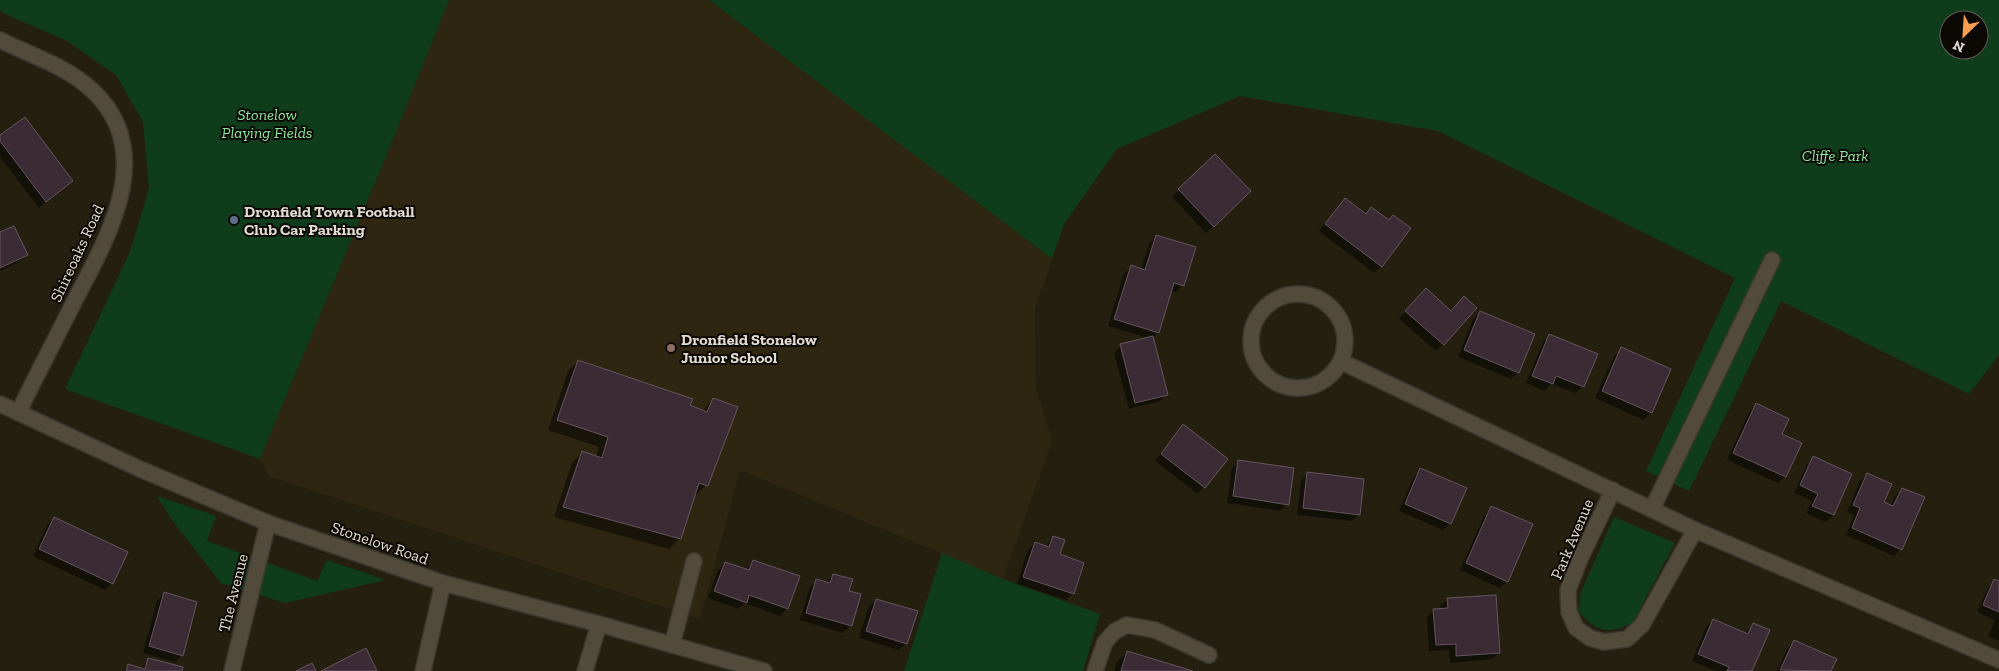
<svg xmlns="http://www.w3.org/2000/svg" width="1999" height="671" font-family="'Zilla Slab',serif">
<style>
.built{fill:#2f2611}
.green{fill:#0f3d1b;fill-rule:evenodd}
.shadow{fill:#0007}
.building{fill:#3a2b34;stroke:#665560}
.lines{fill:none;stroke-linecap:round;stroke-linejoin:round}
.lane-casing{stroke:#3c372e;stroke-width:18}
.street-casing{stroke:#3c372e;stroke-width:18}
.lane{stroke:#524b3b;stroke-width:15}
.street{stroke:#524b3b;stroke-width:15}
.service-dot{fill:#5c6f8a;stroke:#0c0904;stroke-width:2}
.education-dot{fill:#8d6e63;stroke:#0c0904;stroke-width:2}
.labels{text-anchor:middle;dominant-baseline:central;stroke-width:4;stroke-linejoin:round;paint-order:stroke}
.park-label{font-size:16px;font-style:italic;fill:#8bea9c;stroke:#0c0904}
.poi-label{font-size:16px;font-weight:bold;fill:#e0dcd2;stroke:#0c0904;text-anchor:start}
.street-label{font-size:16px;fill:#e0dcd2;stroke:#0c0904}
</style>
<rect width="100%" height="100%" fill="#251f10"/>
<!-- built -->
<path class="built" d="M 449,0 L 709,0 L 1052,259 L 1035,308 L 1036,388 L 1052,441 L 1003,579 L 740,470 L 700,619 L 269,476 L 260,459 L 385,159 Z"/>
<!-- green -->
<path class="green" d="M 0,0 L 449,0 L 385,159 L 260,459 L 65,389 L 130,252 L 149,188 L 143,122 L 116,75 L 67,41 L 3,13 L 0,10 Z
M 709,0 L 1999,0 L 1999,355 L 1969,394 L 1781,301 L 1689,491 L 1646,471 L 1735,278 L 1438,131 L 1240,96 L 1117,149 L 1064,224 L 1052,259 ZM 1949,20 L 1979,20 L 1979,50 L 1949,50 Z
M 157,496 L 216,516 L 207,541 L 317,581 L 327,560 L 386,580 L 285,603 L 221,583 L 172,520 Z
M 1614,517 L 1675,543 L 1633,622 C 1609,636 1596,632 1578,611 L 1581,592 Z
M 942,553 L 1003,579 L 1100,614 L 1083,671 L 904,671 Z"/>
<!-- shadow -->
<path class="shadow" d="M 0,137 L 71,181 L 39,208 L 0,157 Z
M 1215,155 L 1249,191 L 1206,233 L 1172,197 Z
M 1345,199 L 1381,266 L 1374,273 L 1319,231 Z
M 0,234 L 26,255 L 19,262 L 0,271 Z
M 1156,236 L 1183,285 L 1176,292 L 1171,291 L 1158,332 L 1152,338 L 1167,394 L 1160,401 L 1129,409 L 1114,353 L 1121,346 L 1148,338 L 1108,326 L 1124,274 L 1131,267 L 1141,270 L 1149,243 Z
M 1419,296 L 1451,312 L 1475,308 L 1436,351 L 1399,319 Z
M 1480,312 L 1518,372 L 1511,379 L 1458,357 L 1473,319 Z
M 1550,335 L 1596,354 L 1582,386 L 1576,393 L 1551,384 L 1545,391 L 1526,383 L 1543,342 Z
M 1621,349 L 1669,370 L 1650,413 L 1644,420 L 1595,398 L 1614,356 Z
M 578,361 L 702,412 L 713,399 L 706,485 L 696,495 L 694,494 L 679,539 L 669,549 L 554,517 L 572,463 L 582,453 L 596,457 L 599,447 L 548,430 L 568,371 Z
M 1756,405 L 1780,435 L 1785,476 L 1778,483 L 1727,460 L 1749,412 Z
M 1183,426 L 1204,487 L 1198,494 L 1155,461 Z
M 1814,458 L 1851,475 L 1833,515 L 1826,522 L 1806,513 L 1812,501 L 1794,493 L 1807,465 Z
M 1239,462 L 1287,504 L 1280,511 L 1227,503 L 1232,468 Z
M 1421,469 L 1450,523 L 1443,530 L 1399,511 L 1414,476 Z
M 1308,473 L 1359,514 L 1352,521 L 1297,515 L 1301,480 Z
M 1867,474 L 1882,503 L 1890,506 L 1895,496 L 1902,489 L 1901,549 L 1894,556 L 1846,535 L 1854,515 L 1847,512 L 1860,481 Z
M 1492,507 L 1507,581 L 1500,588 L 1460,570 L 1485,514 Z
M 54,518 L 112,583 L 105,590 L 33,556 L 47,525 Z
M 1053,537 L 1058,555 L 1073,593 L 1066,600 L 1017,584 L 1028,550 L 1035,543 L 1046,547 Z
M 753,562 L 798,577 L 787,609 L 780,616 L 745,603 L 739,609 L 708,598 L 718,570 L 725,563 L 746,570 Z
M 833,575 L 848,591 L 860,595 L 850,626 L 843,633 L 800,620 L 810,587 L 817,580 L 826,583 Z
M 1995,581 L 1999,583 L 1999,641 L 1988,636 L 1995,620 L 1977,612 L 1988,588 Z
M 164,594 L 182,655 L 175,662 L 143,653 L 157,601 Z
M 876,600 L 906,643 L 899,650 L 859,638 L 869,607 Z
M 1447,600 L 1499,652 L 1492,659 L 1450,663 L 1449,650 L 1429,651 L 1427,617 L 1434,610 L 1441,610 L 1440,606 Z
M 1713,620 L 1745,634 L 1753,625 L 1751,671 L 1716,671 L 1692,661 L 1706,627 Z
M 1794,642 L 1835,660 L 1830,671 L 1777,671 L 1787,649 Z
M 1127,652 L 1189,671 L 1114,671 L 1117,662 Z
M 149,659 L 180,671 L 123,671 L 128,666 L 141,669 Z"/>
<!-- building -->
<path class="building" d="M 25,117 L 73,181 L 46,202 L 0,141 L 0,135 Z
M 1215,154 L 1251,191 L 1214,227 L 1178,189 Z
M 1345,198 L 1366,214 L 1371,207 L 1389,220 L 1393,215 L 1411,228 L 1382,267 L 1325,224 Z
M 14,226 L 28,255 L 0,268 L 0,232 Z
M 1156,235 L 1196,247 L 1184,286 L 1174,283 L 1159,333 L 1114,319 L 1131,265 L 1145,270 Z
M 1426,288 L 1451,311 L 1464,296 L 1477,308 L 1444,345 L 1405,311 Z
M 1480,311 L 1535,334 L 1519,373 L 1464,350 Z
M 1549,334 L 1598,354 L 1584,387 L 1556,376 L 1553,384 L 1532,376 Z
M 1153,336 L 1168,395 L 1135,403 L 1120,344 Z
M 1621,347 L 1671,369 L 1652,413 L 1602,391 Z
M 578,360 L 693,399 L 690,405 L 707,412 L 713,398 L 738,407 L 708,486 L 699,483 L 681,539 L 563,507 L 582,451 L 602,458 L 608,437 L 557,420 Z
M 1756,403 L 1789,419 L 1782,434 L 1802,443 L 1786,477 L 1733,453 Z
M 1183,424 L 1228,459 L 1205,488 L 1161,454 Z
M 1813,456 L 1852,474 L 1834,515 L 1812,506 L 1818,494 L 1800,485 Z
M 1238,460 L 1294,468 L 1289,505 L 1233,496 Z
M 1420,468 L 1467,488 L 1451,524 L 1405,504 Z
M 1307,472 L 1364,479 L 1360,515 L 1303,508 Z
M 1867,473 L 1892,484 L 1884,502 L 1893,506 L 1902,488 L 1925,497 L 1902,550 L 1852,528 L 1860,508 L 1853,505 Z
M 1491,506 L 1533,524 L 1508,582 L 1466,563 Z
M 54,517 L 128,552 L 113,584 L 39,549 Z
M 1053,536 L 1065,540 L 1060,554 L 1084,563 L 1074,594 L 1023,577 L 1035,542 L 1049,547 Z
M 753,560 L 800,576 L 788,609 L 749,595 L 747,603 L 714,591 L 725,562 L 749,570 Z
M 833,574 L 853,579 L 849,591 L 861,594 L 852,626 L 806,613 L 816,579 L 830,583 Z
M 1994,579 L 1999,581 L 1999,612 L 1983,605 Z
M 164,592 L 197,602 L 183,656 L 149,646 Z
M 1496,595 L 1500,653 L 1456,656 L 1456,644 L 1436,645 L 1433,609 L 1448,608 L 1447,598 Z
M 876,599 L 918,611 L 907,644 L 866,631 Z
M 1713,619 L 1748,634 L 1753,623 L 1770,630 L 1752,671 L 1727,671 L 1729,667 L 1698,654 Z
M 1794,640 L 1837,659 L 1831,671 L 1780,670 Z
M 366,648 L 377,671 L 321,671 Z
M 1127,651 L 1193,671 L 1121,671 Z
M 148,658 L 183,667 L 182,671 L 126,671 L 128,664 L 145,669 Z
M 312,663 L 316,671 L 296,671 Z"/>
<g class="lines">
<defs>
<path id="lane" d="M 1652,509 L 1772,260
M 672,645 L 694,561
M 1095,671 L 1105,642 L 1115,631 L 1127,625 L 1155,630 L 1209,655"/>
<path id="street" d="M 0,40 C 32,56 67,66 93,91 C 159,154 106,240 73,304 C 55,340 36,376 18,413
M1251 341a47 47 0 1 1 94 0a47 47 0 1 1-94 0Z
M 1342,362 L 1695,530 L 1999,660
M 0,404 L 140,469 L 268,523 L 443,583 L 599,624 L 764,671
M 1613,490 L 1580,559 L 1568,590 L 1569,612 L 1576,628 L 1590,638 L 1604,642 L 1627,639 L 1642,625 L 1695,530
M 232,671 L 268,523
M 423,671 L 443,583
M 585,671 L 599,624"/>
</defs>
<!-- lane casing -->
<use href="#lane" class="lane-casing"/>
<!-- street casing -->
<use href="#street" class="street-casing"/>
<!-- lane -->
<use href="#lane" class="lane"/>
<!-- street -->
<use href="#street" class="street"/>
</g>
<!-- markers -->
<circle class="service-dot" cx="234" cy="220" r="5"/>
<circle class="education-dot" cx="671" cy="348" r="5"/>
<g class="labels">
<!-- park labels -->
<g class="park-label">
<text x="267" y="114">Stonelow<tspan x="267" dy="18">Playing Fields</tspan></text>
<text x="1835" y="155">Cliffe Park</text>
</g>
<!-- poi labels -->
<g class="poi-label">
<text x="244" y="211">Dronfield Town Football<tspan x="244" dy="18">Club Car Parking</tspan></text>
<text x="681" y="339">Dronfield Stonelow<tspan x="681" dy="18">Junior School</tspan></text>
</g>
<!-- street labels -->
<g class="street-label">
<text transform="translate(77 253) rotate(-65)">Shireoaks Road</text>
<text transform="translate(1572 539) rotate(-67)">Park Avenue</text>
<text transform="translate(380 543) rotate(19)">Stonelow Road</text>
<text transform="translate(233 593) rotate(-76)">The Avenue</text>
</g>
</g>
<!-- north arrow -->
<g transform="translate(1964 35) rotate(205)"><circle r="24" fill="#0c0904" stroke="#615d56"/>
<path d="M0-4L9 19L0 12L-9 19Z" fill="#fb9e51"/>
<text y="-8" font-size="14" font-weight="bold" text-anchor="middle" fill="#e0dcd2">N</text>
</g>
</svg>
